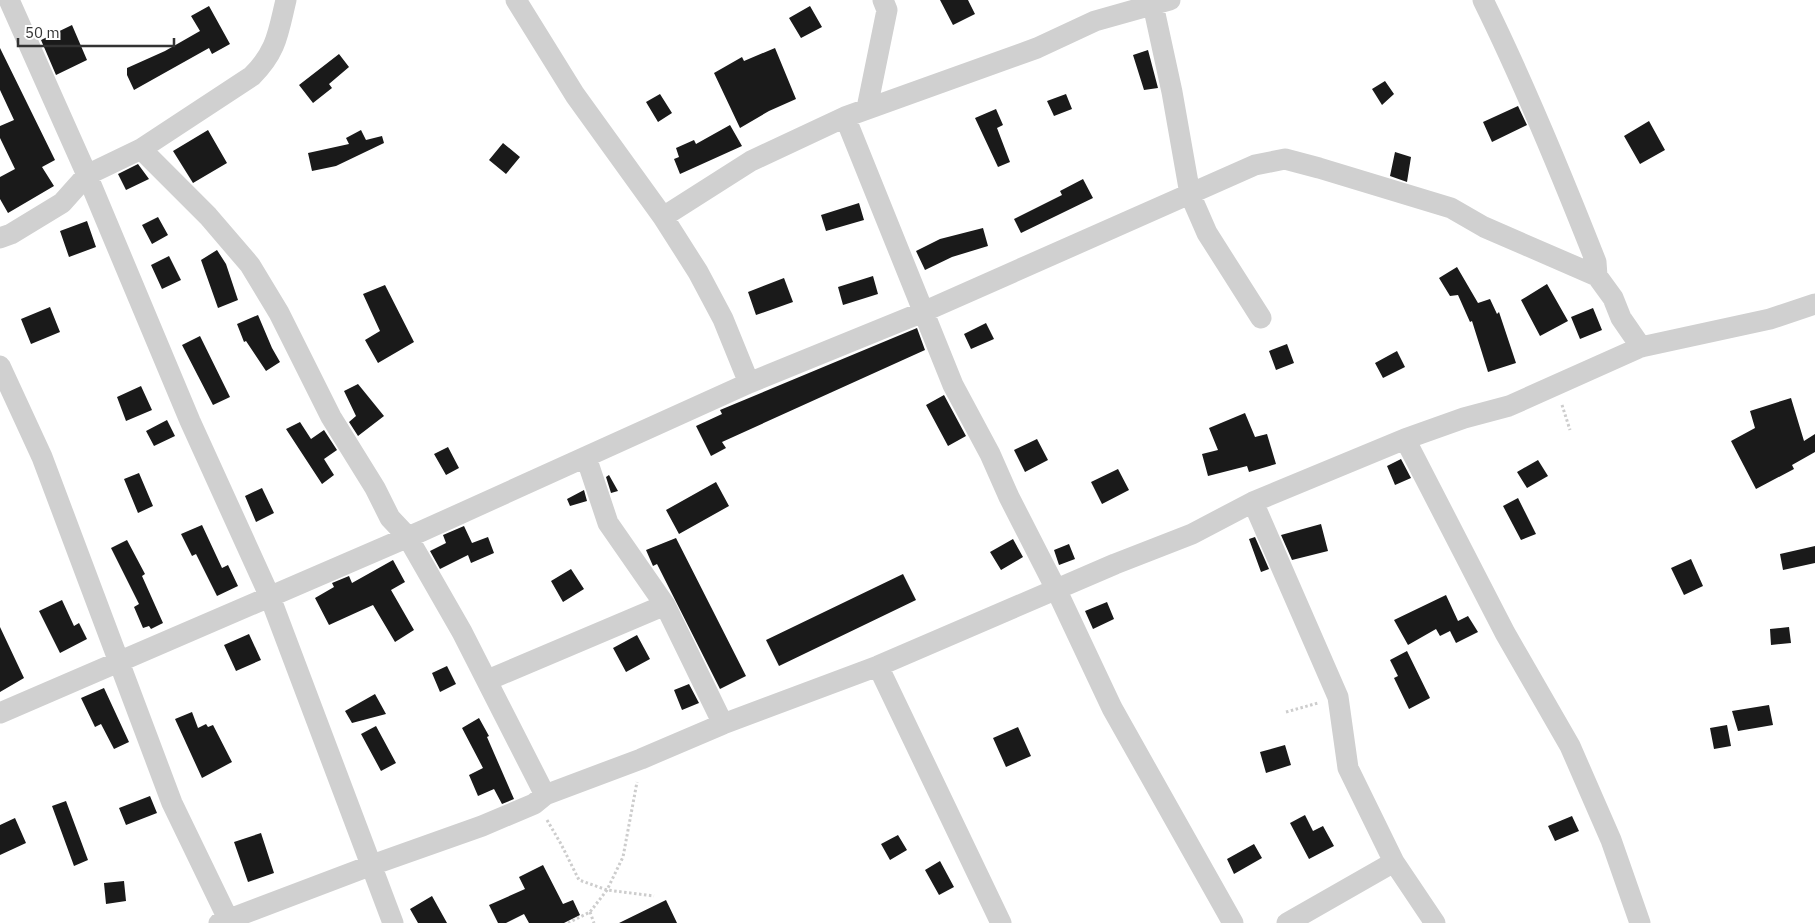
<svg xmlns="http://www.w3.org/2000/svg" width="1815" height="923" font-family="'IBM Plex Sans',sans-serif">
<style>
.building{fill:#1a1a1a}
.lines{fill:none;stroke-linecap:round;stroke-linejoin:round}
.path{stroke:#cdcdcd;stroke-width:3;stroke-dasharray:2.5 2.5;stroke-linecap:butt}
.minor{stroke:#d0d0d0;stroke-width:21}
</style>
<rect width="100%" height="100%" fill="#fff"/>
<!-- building -->
<path class="building" d="M 940,0 L 968,0 L 975,14 L 953,25 Z
M 209,6 L 230,44 L 212,54 L 209,48 L 134,90 L 127,75 L 127,68 L 165,51 L 200,31 L 191,16 Z
M 810,6 L 822,27 L 801,38 L 789,18 Z
M 72,25 L 87,60 L 56,75 L 41,40 Z
M 0,48 L 55,160 L 42,167 L 54,186 L 8,213 L 0,199 L 0,177 L 15,169 L 0,138 L 0,126 L 14,120 L 0,90 Z
M 775,48 L 796,99 L 769,111 L 740,128 L 714,73 L 742,57 L 744,61 Z
M 1148,50 L 1158,88 L 1144,90 L 1133,55 Z
M 339,54 L 349,67 L 329,84 L 332,88 L 313,103 L 299,85 Z
M 1385,81 L 1394,94 L 1382,105 L 1372,89 Z
M 660,94 L 672,113 L 658,122 L 646,102 Z
M 1066,94 L 1072,109 L 1054,116 L 1047,101 Z
M 1518,106 L 1527,125 L 1492,142 L 1483,122 Z
M 996,109 L 1003,125 L 997,128 L 1010,162 L 998,167 L 975,118 Z
M 1649,121 L 1665,150 L 1640,164 L 1624,136 Z
M 730,125 L 742,146 L 680,174 L 674,159 L 679,157 L 676,148 L 694,140 L 696,144 Z
M 208,130 L 227,163 L 193,183 L 173,151 Z
M 361,130 L 366,140 L 382,136 L 384,143 L 336,166 L 312,171 L 308,153 L 349,144 L 346,138 Z
M 503,143 L 520,157 L 506,174 L 489,160 Z
M 1395,152 L 1411,157 L 1407,182 L 1390,176 Z
M 138,164 L 149,179 L 126,190 L 118,174 Z
M 1083,179 L 1093,198 L 1021,233 L 1014,219 L 1062,195 L 1060,191 Z
M 859,203 L 864,220 L 826,231 L 821,215 Z
M 158,217 L 168,235 L 152,244 L 142,225 Z
M 87,221 L 96,247 L 69,257 L 60,231 Z
M 983,228 L 988,246 L 952,257 L 925,270 L 916,251 L 940,239 Z
M 217,250 L 226,264 L 238,300 L 218,308 L 201,260 Z
M 169,256 L 181,280 L 162,289 L 151,265 Z
M 1457,267 L 1478,303 L 1490,299 L 1497,314 L 1499,312 L 1516,363 L 1488,372 L 1472,321 L 1470,322 L 1458,295 L 1450,296 L 1439,278 Z
M 873,276 L 878,294 L 843,305 L 838,287 Z
M 784,278 L 793,302 L 756,315 L 748,292 Z
M 1547,284 L 1568,321 L 1540,336 L 1521,300 Z
M 385,285 L 414,342 L 378,363 L 365,340 L 380,331 L 363,294 Z
M 50,307 L 60,332 L 31,344 L 21,319 Z
M 1593,308 L 1602,330 L 1580,339 L 1571,317 Z
M 258,315 L 272,348 L 280,362 L 266,371 L 246,341 L 244,342 L 237,324 Z
M 986,323 L 994,339 L 971,349 L 964,334 Z
M 917,328 L 925,350 L 722,442 L 726,448 L 711,456 L 696,426 L 722,414 L 720,410 Z
M 200,336 L 230,397 L 213,405 L 182,345 Z
M 1287,344 L 1294,363 L 1276,370 L 1269,351 Z
M 1397,351 L 1405,367 L 1383,378 L 1375,363 Z
M 358,384 L 384,416 L 358,436 L 349,422 L 356,416 L 344,391 Z
M 141,386 L 152,410 L 126,421 L 117,397 Z
M 944,395 L 966,436 L 948,446 L 926,405 Z
M 1791,398 L 1804,441 L 1815,434 L 1815,452 L 1792,465 L 1794,469 L 1756,489 L 1731,441 L 1755,428 L 1750,411 Z
M 1245,413 L 1255,437 L 1267,434 L 1276,464 L 1249,472 L 1247,466 L 1208,476 L 1202,454 L 1218,450 L 1209,428 Z
M 167,420 L 175,436 L 154,446 L 146,431 Z
M 300,422 L 311,439 L 324,430 L 337,450 L 324,459 L 334,475 L 322,484 L 286,429 Z
M 1037,439 L 1048,460 L 1025,472 L 1014,450 Z
M 448,447 L 459,468 L 446,475 L 434,454 Z
M 1401,459 L 1411,478 L 1395,485 L 1387,466 Z
M 1538,460 L 1548,476 L 1527,488 L 1517,472 Z
M 1118,469 L 1129,490 L 1102,504 L 1091,482 Z
M 139,473 L 153,506 L 138,513 L 124,479 Z
M 609,475 L 618,491 L 611,493 L 606,477 Z
M 716,482 L 729,506 L 679,534 L 666,510 Z
M 262,488 L 274,513 L 256,522 L 245,496 Z
M 584,490 L 587,501 L 570,506 L 567,499 Z
M 1518,498 L 1536,534 L 1521,540 L 1503,506 Z
M 1321,524 L 1328,551 L 1292,560 L 1281,535 Z
M 202,525 L 222,568 L 228,565 L 238,586 L 217,596 L 196,554 L 192,556 L 181,534 Z
M 464,526 L 472,543 L 488,537 L 494,553 L 471,563 L 468,555 L 440,569 L 430,551 L 446,543 L 443,535 Z
M 1255,537 L 1269,569 L 1261,572 L 1249,539 Z
M 676,538 L 746,676 L 720,689 L 657,564 L 653,566 L 646,550 Z
M 1013,539 L 1023,557 L 1001,570 L 990,552 Z
M 127,540 L 145,574 L 142,576 L 163,623 L 151,629 L 149,626 L 143,628 L 134,607 L 139,604 L 111,548 Z
M 1069,544 L 1075,559 L 1059,565 L 1054,550 Z
M 1815,546 L 1815,563 L 1783,570 L 1780,554 Z
M 1691,559 L 1703,586 L 1684,595 L 1671,568 Z
M 393,560 L 405,582 L 391,590 L 414,630 L 395,642 L 373,605 L 329,625 L 315,598 L 334,587 L 332,583 L 349,576 L 352,583 Z
M 571,569 L 584,589 L 563,602 L 551,581 Z
M 903,574 L 916,600 L 779,666 L 766,640 Z
M 1446,595 L 1458,621 L 1468,616 L 1478,632 L 1456,643 L 1450,631 L 1440,636 L 1436,629 L 1408,645 L 1394,620 Z
M 62,600 L 74,626 L 79,623 L 87,639 L 60,653 L 39,611 Z
M 1107,602 L 1114,619 L 1093,629 L 1085,611 Z
M 0,627 L 24,678 L 0,692 Z
M 1789,627 L 1791,643 L 1771,645 L 1770,629 Z
M 249,634 L 261,660 L 236,671 L 224,645 Z
M 637,635 L 650,659 L 626,672 L 613,648 Z
M 1407,651 L 1430,698 L 1409,709 L 1394,678 L 1398,676 L 1390,660 Z
M 447,666 L 456,684 L 440,692 L 432,673 Z
M 689,684 L 699,703 L 682,710 L 674,690 Z
M 104,688 L 129,742 L 114,749 L 101,724 L 95,727 L 81,698 Z
M 375,694 L 386,714 L 352,723 L 345,711 Z
M 1769,705 L 1773,725 L 1738,731 L 1732,711 Z
M 192,712 L 198,728 L 206,724 L 208,727 L 213,725 L 232,762 L 202,778 L 175,719 Z
M 479,718 L 489,736 L 487,737 L 514,799 L 502,804 L 494,789 L 478,796 L 469,775 L 483,768 L 462,728 Z
M 1727,725 L 1731,746 L 1714,749 L 1710,728 Z
M 376,726 L 396,763 L 381,771 L 361,734 Z
M 1018,727 L 1031,756 L 1006,767 L 993,738 Z
M 1285,745 L 1291,765 L 1266,773 L 1260,752 Z
M 150,796 L 157,813 L 126,825 L 119,808 Z
M 66,801 L 88,860 L 74,866 L 52,806 Z
M 1305,815 L 1313,831 L 1323,826 L 1334,846 L 1309,859 L 1290,823 Z
M 1572,816 L 1579,831 L 1555,841 L 1548,826 Z
M 15,818 L 26,843 L 0,855 L 0,825 Z
M 261,833 L 274,873 L 248,882 L 234,842 Z
M 898,835 L 907,850 L 890,860 L 881,844 Z
M 1254,844 L 1262,858 L 1234,874 L 1227,859 Z
M 940,861 L 954,887 L 939,895 L 925,870 Z
M 543,865 L 563,904 L 573,900 L 580,915 L 564,923 L 529,923 L 524,914 L 506,923 L 498,923 L 489,905 L 525,889 L 519,877 Z
M 124,881 L 126,901 L 106,904 L 104,883 Z
M 432,896 L 447,923 L 418,923 L 410,909 Z
M 666,900 L 677,923 L 619,923 Z"/>
<g class="lines">
<!-- path -->
<path class="path" d="M 1562,405 L 1570,430
M 1286,712 L 1318,703
M 547,820 L 561,844 L 579,880 L 607,890 L 654,896
M 590,912 L 594,923
M 568,923 L 590,912 L 607,890 L 623,857 L 637,782"/>
<!-- minor -->
<path class="minor" d="M 9,0 L 87,175 L 190,421 L 270,597 L 393,923
M 516,0 L 575,95 L 663,217 L 698,272 L 723,319 L 749,383
M 1152,0 L 1172,92 L 1190,194 L 1207,233 L 1261,318
M 1483,0 C 1525,85 1561,173 1596,262 L 1597,276
M 867,108 L 887,10 L 883,0
M 845,117 L 953,385 L 990,454 L 1009,497 L 1056,589 L 1112,708 L 1233,923
M 141,149 L 208,216 L 250,265 L 279,313 L 331,417 L 375,488 L 390,518 L 407,536 L 462,632 L 545,795
M 663,217 L 751,161 L 845,117 L 1037,48 L 1095,21 L 1170,0
M 0,238 L 11,234 L 62,203 L 87,175 L 141,149 L 252,76 C 277,51 278,33 286,0
M 0,366 L 42,457 L 172,803 L 230,923
M 1405,439 L 1505,633 L 1570,746 L 1611,840 L 1640,923
M 586,457 L 608,523 L 665,605 L 723,724
M 1253,502 L 1338,697 L 1348,768 L 1394,862 L 1435,923
M 878,666 L 1001,923
M 488,680 L 665,605
M 0,713 L 422,531 L 749,383 L 923,312 L 1255,165 L 1285,159 L 1319,168 L 1451,208 L 1484,227 L 1597,276 L 1613,298 L 1621,318 L 1641,347
M 219,923 L 372,865 L 482,826 L 534,804 L 545,795 L 641,759 L 723,724 L 878,666 L 1115,564 L 1192,534 L 1253,502 L 1405,439 L 1464,418 L 1509,406 L 1641,347 L 1770,319 L 1815,304
M 1287,923 L 1394,862"/>
</g>
<!-- scale -->
<path d="M18 38v8h156v-8" fill="none" stroke="#333333" stroke-width="2.5"/>
<text x="25" y="38" font-size="15" fill="#333333" stroke="#ffffff" stroke-width="4" paint-order="stroke">50 m</text>
</svg>
